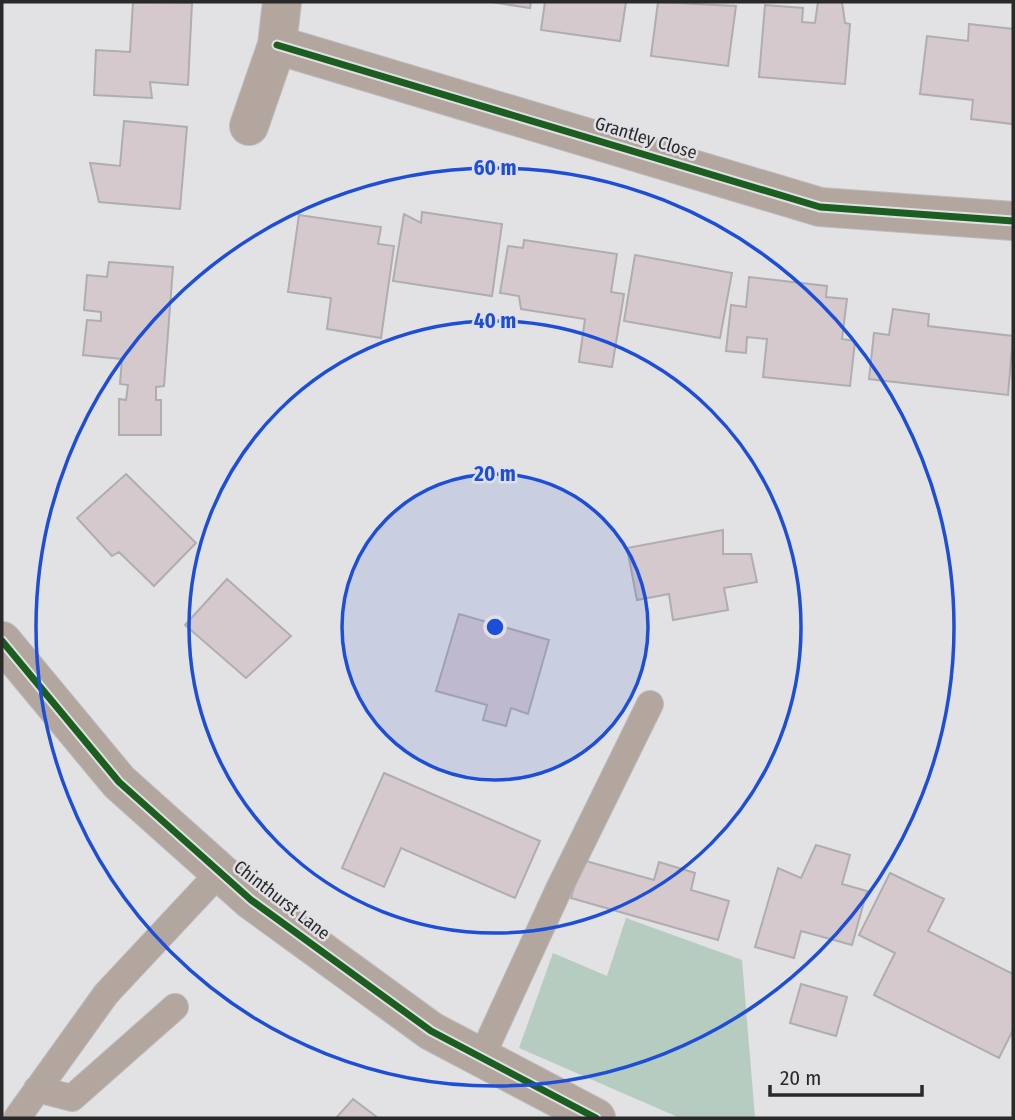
<svg xmlns="http://www.w3.org/2000/svg" width="1015" height="1120" font-family="'Fira Sans Condensed',sans-serif">
<style>
.grass{fill:#b6ccc0}
.building{fill:#d5c9ce;stroke:#afadaf;stroke-width:2}
.lines{fill:none;stroke-linecap:round;stroke-linejoin:round}
.lane-casing{stroke:#bdbcbe;stroke-width:28}
.street-casing{stroke:#bdbcbe;stroke-width:40}
.lane{stroke:#b2a69e;stroke-width:26}
.street{stroke:#b2a69e;stroke-width:38}
.cycleway-casing{stroke:#e1e0e4;stroke-width:11}
.cycleway{stroke:#1b5e20;stroke-width:7}
.ring{fill:none;stroke:#1d4ed8;stroke-width:3.5}
.labels{text-anchor:middle;dominant-baseline:central;stroke-width:5;stroke-linejoin:round;paint-order:stroke}
.street-label{font-size:18px;fill:#29292a;stroke:#e1e0e4}
.centre{fill:#1d4ed8;stroke:#e1e0e4;stroke-width:3.5}
.ring-label{font-size:21px;text-anchor:middle;font-weight:bold;fill:#1d4ed8;stroke:#e1e0e4;stroke-width:5;stroke-linejoin:round;paint-order:stroke}
</style>
<rect width="100%" height="100%" fill="#e2e1e3"/>
<!-- grass -->
<path class="grass" d="M 626,918 L 742,960 L 755,1118 L 680,1118 L 519,1048 L 553,953 L 607,976 Z"/>
<!-- building -->
<path class="building" d="M 133,2 L 192,3 L 188,85 L 150,82 L 152,98 L 94,95 L 96,50 L 130,52 Z
M 491,2 L 531,2 L 530,8 Z
M 545,2 L 626,2 L 620,41 L 541,30 Z
M 658,2 L 736,6 L 728,66 L 651,56 Z
M 818,2 L 842,2 L 845,23 L 850,24 L 845,84 L 759,77 L 765,5 L 803,8 L 802,22 L 815,23 Z
M 969,24 L 1013,29 L 1013,124 L 971,119 L 973,100 L 920,94 L 927,36 L 968,41 Z
M 124,121 L 187,127 L 180,209 L 99,202 L 90,163 L 120,166 Z
M 422,212 L 502,224 L 492,296 L 393,281 L 404,214 L 421,223 Z
M 299,215 L 381,227 L 378,244 L 394,246 L 381,338 L 327,329 L 331,298 L 288,292 Z
M 524,240 L 617,254 L 611,292 L 624,294 L 612,367 L 579,362 L 585,319 L 521,309 L 519,296 L 500,293 L 508,246 L 523,248 Z
M 635,255 L 732,273 L 720,338 L 624,321 Z
M 109,262 L 173,267 L 164,386 L 156,387 L 156,400 L 161,400 L 161,435 L 119,435 L 119,399 L 126,400 L 128,385 L 120,384 L 122,359 L 83,355 L 87,320 L 101,321 L 101,312 L 84,310 L 87,275 L 107,277 Z
M 749,277 L 827,286 L 826,297 L 847,299 L 842,339 L 855,341 L 850,386 L 763,377 L 767,339 L 747,337 L 746,353 L 726,351 L 731,305 L 746,307 Z
M 893,309 L 929,314 L 928,326 L 1013,336 L 1008,395 L 869,379 L 874,333 L 889,335 Z
M 126,474 L 196,543 L 154,586 L 119,552 L 112,556 L 77,518 Z
M 723,530 L 723,554 L 751,554 L 757,582 L 724,588 L 728,610 L 673,620 L 669,594 L 637,600 L 627,548 Z
M 227,579 L 291,636 L 246,678 L 185,625 Z
M 459,614 L 549,640 L 528,714 L 511,708 L 506,726 L 483,720 L 487,705 L 436,691 Z
M 384,773 L 540,841 L 515,898 L 401,848 L 384,887 L 342,868 Z
M 816,845 L 850,855 L 842,884 L 867,891 L 852,945 L 801,931 L 794,958 L 755,947 L 778,868 L 801,878 Z
M 582,860 L 654,880 L 659,862 L 695,873 L 691,890 L 729,901 L 718,940 L 571,898 Z
M 890,873 L 944,899 L 928,931 L 1013,974 L 1013,1030 L 999,1058 L 874,995 L 895,953 L 859,935 Z
M 801,984 L 847,997 L 836,1036 L 790,1023 Z
M 353,1099 L 378,1118 L 336,1118 Z"/>
<g class="lines">
<defs>
<path id="lane" d="M 481,1058 L 558,891 L 650,704
M 37,1089 L 72,1098 L 175,1007
M 17,1118 L 106,994 L 220,872"/>
<path id="street" d="M 277,45 L 820,207 L 1013,221
M 249,126 L 277,45 L 282,2
M 2,641 L 119,782 L 251,900 L 431,1031 L 596,1118"/>
</defs>
<!-- lane casing -->
<use href="#lane" class="lane-casing"/>
<!-- street casing -->
<use href="#street" class="street-casing"/>
<!-- lane -->
<use href="#lane" class="lane"/>
<!-- street -->
<use href="#street" class="street"/>
<defs>
<path id="cycleway" d="M 277,45 L 820,207 L 1013,221
M 2,641 L 119,782 L 251,900 L 431,1031 L 596,1118"/>
</defs>
<!-- cycleway casing -->
<use href="#cycleway" class="cycleway-casing"/>
<!-- cycleway -->
<use href="#cycleway" class="cycleway"/>
</g>
<!-- distance rings -->
<circle cx="495" cy="627" r="153" fill="#1d4ed8" fill-opacity=".12"/>
<g class="ring">
<circle cx="495" cy="627" r="153"/>
<circle cx="495" cy="627" r="306"/>
<circle cx="495" cy="627" r="459"/>
</g>
<g class="labels">
<!-- street labels -->
<g class="street-label">
<text transform="translate(646 138) rotate(17)">Grantley Close</text>
<text transform="translate(282 900) rotate(38)">Chinthurst Lane</text>
</g>
</g>
<circle cx="495" cy="627" r="10" class="centre"/>
<g class="ring-label">
<text x="495" y="175">60 m</text>
<text x="495" y="328">40 m</text>
<text x="495" y="481">20 m</text>
</g>
<!-- border -->
<rect width="1015" height="1120" fill="none" stroke="#29292a" stroke-width="7"/>
<!-- scale -->
<path d="M770 1085v10h152v-10" fill="none" stroke="#29292a" stroke-width="3.5"/>
<text x="780" y="1085" font-size="21" fill="#29292a" stroke="#e1e0e4" stroke-width="5" paint-order="stroke">20 m</text>
</svg>
